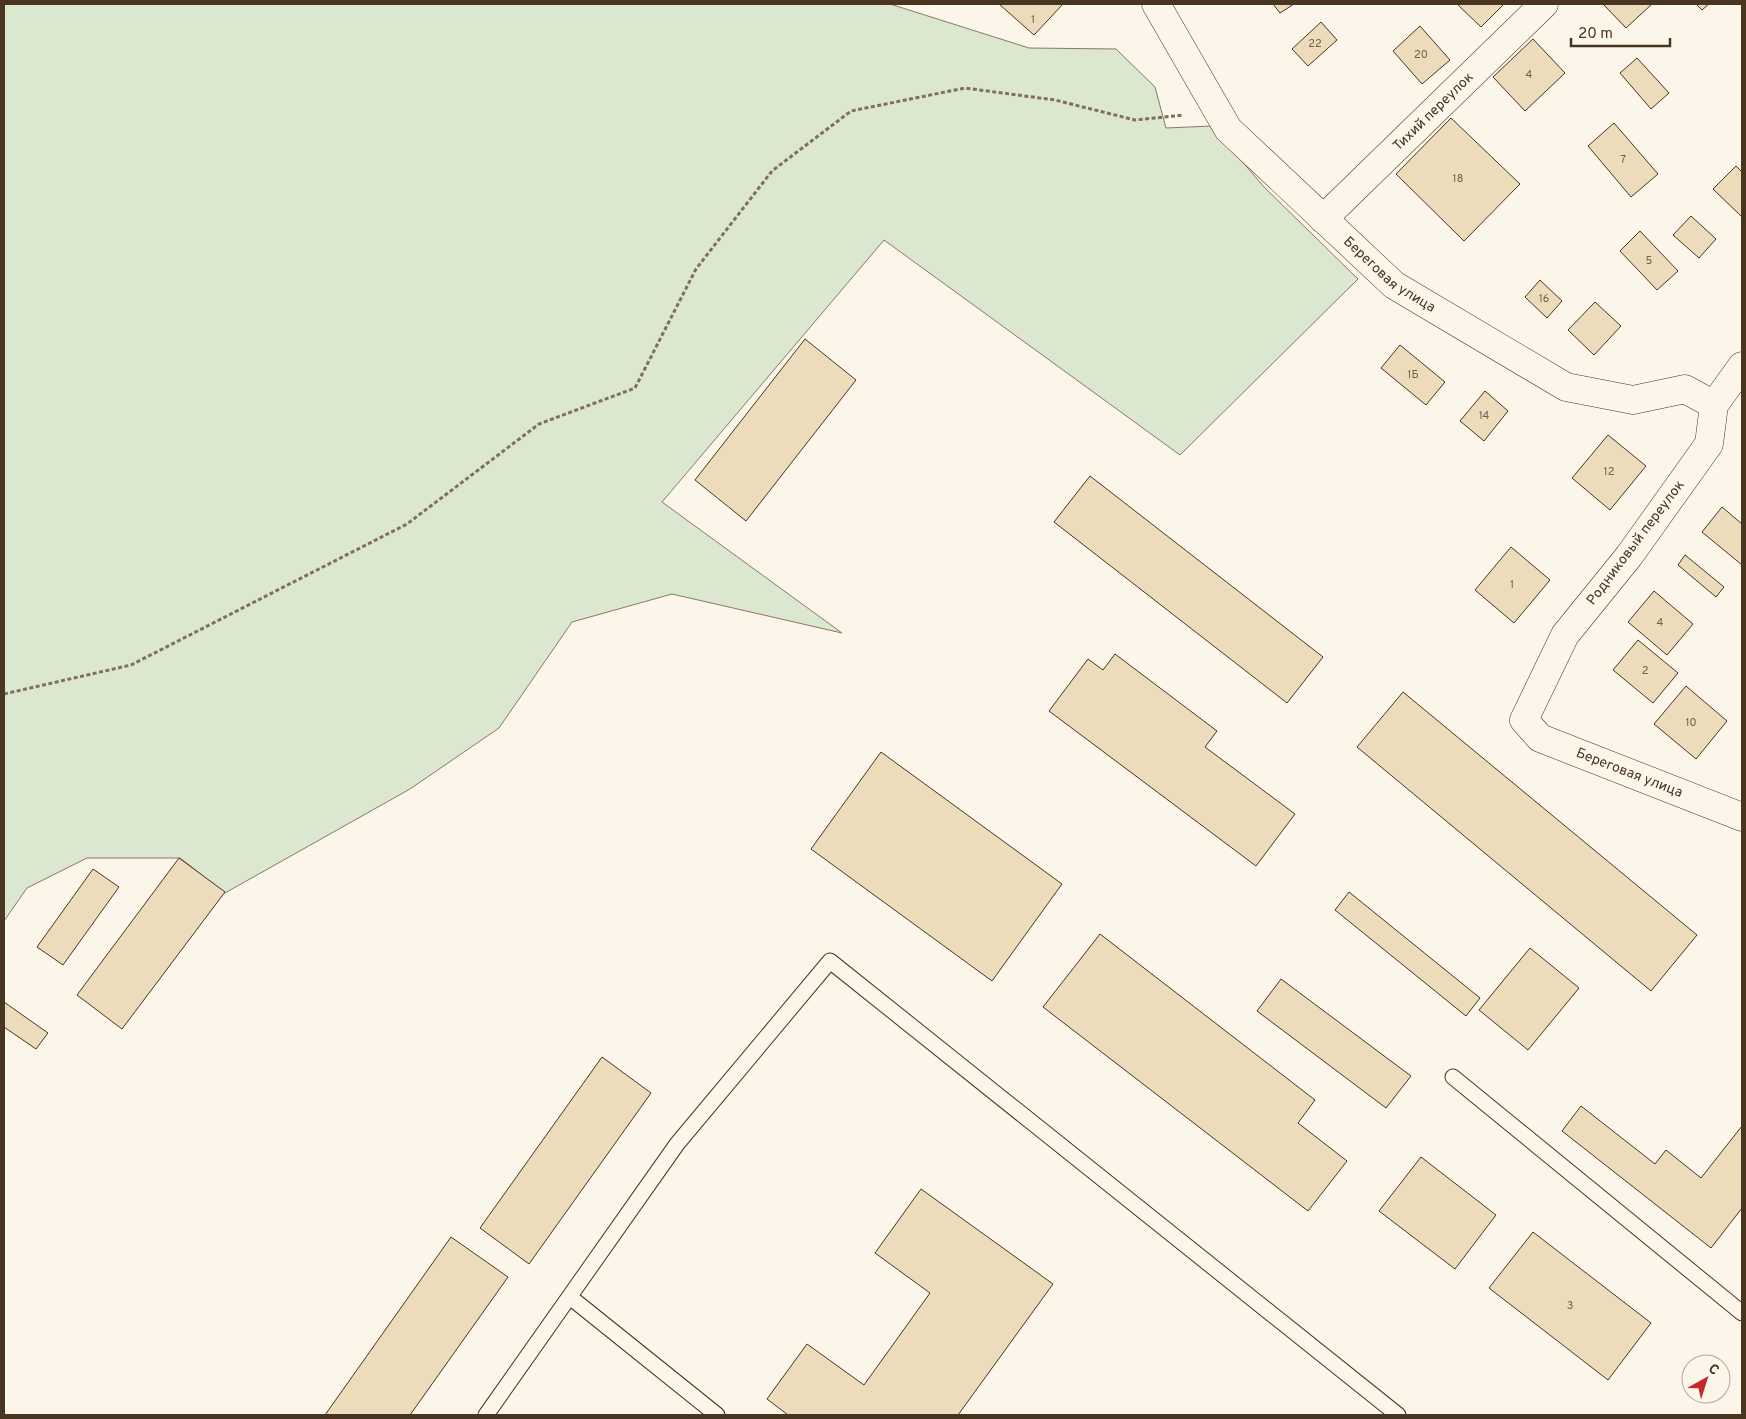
<svg xmlns="http://www.w3.org/2000/svg" width="1746" height="1419" font-family="Overpass,sans-serif">
<style>
.green{fill:#dce7d0;stroke:#887966}
.building{fill:#ecdcbc;stroke:#4a3520}
.lines{fill:none;stroke-linecap:round;stroke-linejoin:round}
.lane-casing{stroke:#4a3520;stroke-width:17}
.street-casing{stroke:#4a3520;stroke-width:29}
.path{stroke:#7f6f5c;stroke-width:3;stroke-dasharray:4 2.5;stroke-linecap:butt}
.lane{stroke:#fbf6e9;stroke-width:15}
.street{stroke:#fbf6e9;stroke-width:28}
.labels{text-anchor:middle;dominant-baseline:central;stroke-width:4;stroke-linejoin:round;paint-order:stroke}
.number-label{font-size:11px;fill:#725f47}
.street-label{font-size:14px;fill:#4a3520;stroke:#fbf6e9}
</style>
<rect width="100%" height="100%" fill="#fbf6e9"/>
<!-- green -->
<path class="green" d="M 4,4 L 890,4 L 1029,48 L 1116,49 L 1155,87 L 1166,128 L 1212,126 L 1264,187 L 1358,279 L 1180,455 L 884,240 L 662,502 L 842,633 L 672,594 L 572,622 L 499,728 L 410,789 L 225,893 L 180,858 L 87,858 L 27,888 L 4,921 Z"/>
<!-- building -->
<path class="building" d="M 999,4 L 1063,4 L 1034,35 Z
M 1273,4 L 1294,4 L 1280,13 Z
M 1457,4 L 1504,4 L 1481,27 Z
M 1603,4 L 1652,4 L 1626,28 Z
M 1696,4 L 1709,4 L 1702,10 Z
M 1321,22 L 1337,40 L 1308,66 L 1292,49 Z
M 1420,26 L 1450,60 L 1422,84 L 1393,51 Z
M 1533,39 L 1565,73 L 1525,111 L 1493,77 Z
M 1637,58 L 1669,93 L 1651,109 L 1620,73 Z
M 1451,118 L 1520,184 L 1464,241 L 1396,174 Z
M 1614,123 L 1658,174 L 1631,197 L 1588,146 Z
M 1736,166 L 1742,172 L 1742,217 L 1713,189 Z
M 1691,216 L 1716,239 L 1699,258 L 1673,235 Z
M 1640,231 L 1678,271 L 1657,290 L 1620,251 Z
M 1540,280 L 1562,301 L 1547,318 L 1525,297 Z
M 1595,302 L 1621,326 L 1594,355 L 1568,330 Z
M 805,339 L 856,380 L 746,521 L 695,480 Z
M 1400,345 L 1445,382 L 1426,405 L 1381,368 Z
M 1485,391 L 1508,411 L 1484,441 L 1460,421 Z
M 1608,435 L 1646,466 L 1610,510 L 1572,478 Z
M 1090,476 L 1323,657 L 1287,703 L 1054,522 Z
M 1722,507 L 1742,524 L 1742,565 L 1702,532 Z
M 1511,547 L 1550,580 L 1514,623 L 1475,590 Z
M 1685,555 L 1724,587 L 1716,597 L 1678,565 Z
M 1654,591 L 1693,624 L 1667,655 L 1628,622 Z
M 1638,640 L 1678,673 L 1653,703 L 1613,670 Z
M 1115,654 L 1217,731 L 1205,747 L 1295,814 L 1256,866 L 1049,711 L 1088,659 L 1103,670 Z
M 1686,686 L 1727,721 L 1696,759 L 1654,724 Z
M 1403,692 L 1697,935 L 1651,991 L 1357,747 Z
M 881,752 L 1062,884 L 992,981 L 811,849 Z
M 179,858 L 225,892 L 122,1029 L 77,995 Z
M 93,869 L 119,887 L 63,965 L 37,947 Z
M 1349,892 L 1480,998 L 1466,1016 L 1335,910 Z
M 1100,934 L 1315,1100 L 1298,1123 L 1347,1161 L 1308,1211 L 1043,1007 Z
M 1530,948 L 1579,988 L 1528,1050 L 1479,1010 Z
M 1281,979 L 1411,1076 L 1386,1108 L 1257,1011 Z
M 4,1002 L 48,1033 L 36,1049 L 4,1027 Z
M 602,1057 L 651,1093 L 529,1264 L 480,1228 Z
M 1581,1106 L 1655,1164 L 1666,1150 L 1701,1178 L 1742,1126 L 1742,1208 L 1711,1248 L 1562,1131 Z
M 1421,1157 L 1496,1215 L 1455,1269 L 1379,1211 Z
M 921,1189 L 1053,1284 L 958,1415 L 788,1415 L 767,1399 L 807,1344 L 864,1385 L 930,1293 L 875,1253 Z
M 1533,1232 L 1651,1323 L 1608,1380 L 1489,1288 Z
M 451,1237 L 508,1277 L 410,1415 L 325,1415 Z"/>
<g class="lines">
<defs>
<path id="lane" d="M 1453,1077 L 1742,1313
M 570,1297 L 717,1415
M 486,1415 L 677,1144 L 830,961 L 1398,1415"/>
<g id="street">
<path id="s1" d="M 1156,4 L 1228,129 L 1394,285 L 1566,387 L 1633,400 L 1685,389 L 1714,405"/>
<path id="s2" d="M 1323,219 L 1544,4"/>
<path id="s3" d="M 1742,366 L 1714,405 L 1709,444 L 1629,556 L 1565,635 L 1524,720 L 1540,738 L 1742,817"/>
</g>
</defs>
<!-- lane casing -->
<use href="#lane" class="lane-casing"/>
<!-- street casing -->
<use href="#street" class="street-casing"/>
<!-- path -->
<path class="path" d="M 4,694 L 131,665 L 407,524 L 539,424 L 635,388 L 696,269 L 772,171 L 851,111 L 965,88 L 1055,100 L 1135,120 L 1184,115"/>
<!-- lane -->
<use href="#lane" class="lane"/>
<!-- street -->
<use href="#street" class="street"/>
</g>
<g class="labels">
<!-- number labels -->
<g class="number-label">
<text x="1033" y="20">1</text>
<text x="1315" y="44">22</text>
<text x="1421" y="55">20</text>
<text x="1529" y="75">4</text>
<text x="1623" y="160">7</text>
<text x="1458" y="179">18</text>
<text x="1649" y="261">5</text>
<text x="1544" y="299">16</text>
<text x="1413" y="375">1Б</text>
<text x="1484" y="416">14</text>
<text x="1609" y="472">12</text>
<text x="1512" y="585">1</text>
<text x="1660" y="623">4</text>
<text x="1645" y="671">2</text>
<text x="1691" y="723">10</text>
<text x="1570" y="1306">3</text>
</g>
<!-- street labels -->
<g class="street-label">
<text stroke="none"><textPath href="#s2" startOffset="154">Тихий переулок</textPath></text>
<text stroke="none"><textPath href="#s1" startOffset="362">Береговая улица</textPath></text>
<text transform="translate(1636 543) rotate(-53)">Родниковый переулок</text>
<text stroke="none"><textPath href="#s3" startOffset="541">Береговая улица</textPath></text>
</g>
</g>
<!-- border -->
<rect width="1746" height="1419" fill="none" stroke="#4a3520" stroke-width="10"/>
<!-- north arrow -->
<g transform="translate(1706 1379) rotate(39)"><circle r="24" fill="#fbf6e9" stroke="#b4a999"/>
<path d="M0-4L9 19L0 12L-9 19Z" fill="#c62828"/>
<text y="-8" font-size="14" font-weight="bold" text-anchor="middle" fill="#4a3520">С</text>
</g>
<!-- scale -->
<path d="M1571 38v8h99v-8" fill="none" stroke="#4a3520" stroke-width="2.5"/>
<text x="1578" y="38" font-size="15" fill="#4a3520" stroke="#fbf6e9" stroke-width="4" paint-order="stroke">20 m</text>
</svg>
